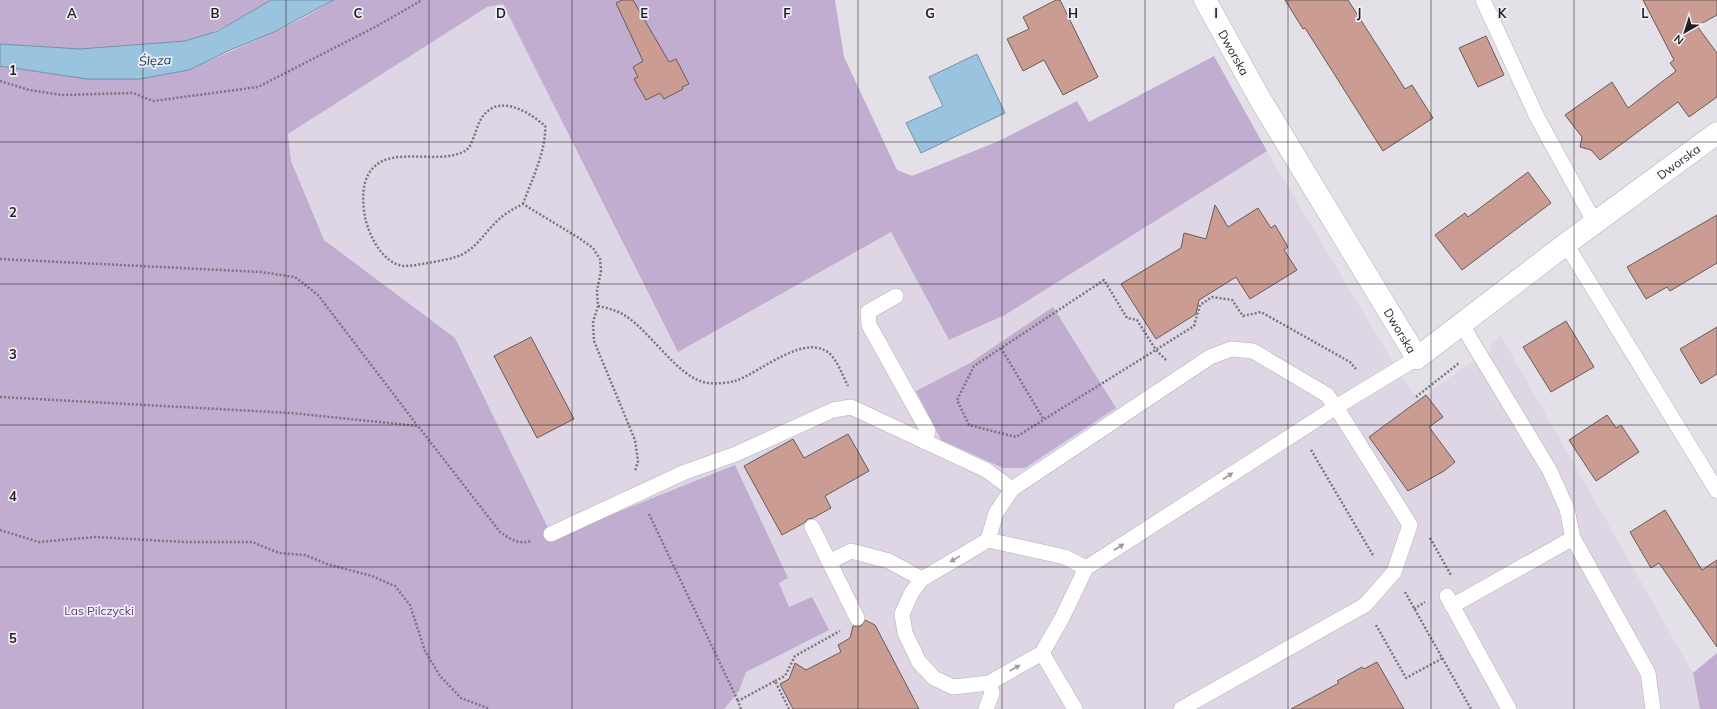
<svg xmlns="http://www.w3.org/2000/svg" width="1717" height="709" font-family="Mulish,sans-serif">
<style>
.built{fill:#ded6e5}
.green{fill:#c0add0}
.water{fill:#99c3de;stroke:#7592a6}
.building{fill:#cb9c91;stroke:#665d5b}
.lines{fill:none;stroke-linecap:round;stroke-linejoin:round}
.service-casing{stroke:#b2aeb6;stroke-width:16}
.minor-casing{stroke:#b2aeb6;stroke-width:23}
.path{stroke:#79767c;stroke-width:2.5;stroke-dasharray:2 2;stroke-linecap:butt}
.service{stroke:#fff;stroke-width:15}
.minor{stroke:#fff;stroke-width:22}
.oneway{fill:#9b9a9c}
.grid{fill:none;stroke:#201f22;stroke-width:1;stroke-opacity:0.55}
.labels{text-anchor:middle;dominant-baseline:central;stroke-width:3.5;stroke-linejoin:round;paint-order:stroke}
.street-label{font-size:12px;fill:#201f22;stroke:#f2edf6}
.park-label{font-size:12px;fill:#604276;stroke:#f2edf6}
.water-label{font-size:13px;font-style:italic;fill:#063e59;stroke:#f2edf6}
.grid-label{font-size:13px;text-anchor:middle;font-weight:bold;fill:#201f22;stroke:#f2edf6;stroke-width:3.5;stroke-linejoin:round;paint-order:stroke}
</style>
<rect width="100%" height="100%" fill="#e4e0e8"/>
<!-- built -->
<path class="built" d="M 503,3 L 678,352 L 891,232 L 949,340 L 1005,315 L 1267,151 L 1397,369 L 1418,400 L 1470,363 L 1473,363 L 1491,350 L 1491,345 L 1501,336 L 1693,673 L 1700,709 L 624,709 L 553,538 L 455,338 L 324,240 L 291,161 L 288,134 L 487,7 Z"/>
<!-- green -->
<path class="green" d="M 0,0 L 271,0 C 241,17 211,39 176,42 L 189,70 C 237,47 289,29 334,0 L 835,0 L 844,57 L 897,170 L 912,176 L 999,141 L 1077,101 L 1089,122 L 1214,56 L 1267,151 L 1005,315 L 949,340 L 891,232 L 678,352 L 503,4 L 487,7 L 288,134 L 291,161 L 324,240 L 455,338 L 553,538 L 735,465 L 788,578 L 779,583 L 789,607 L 812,597 L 829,630 L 746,672 L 739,691 L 724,709 L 0,709 Z
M 1053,307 L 1116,408 L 1025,468 L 1003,468 L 941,440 L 916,391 L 970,363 Z
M 1717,653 L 1717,709 L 1700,709 L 1693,673 Z"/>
<!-- water -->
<path class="water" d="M 271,0 L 334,0 L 274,32 L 230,50 L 189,70 L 140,79 L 87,79 L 0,66 L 0,44 L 80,49 L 185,41 L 218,31 Z
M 977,54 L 1005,113 L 921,153 L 906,123 L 943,106 L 929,77 Z"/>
<!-- building -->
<path class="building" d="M 622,0 L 633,0 L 669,62 L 676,59 L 689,84 L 682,87 L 683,89 L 664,99 L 660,93 L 646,100 L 634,79 L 638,77 L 633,67 L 643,61 L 616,3 Z
M 1056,0 L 1060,0 L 1098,77 L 1063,95 L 1044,60 L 1023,71 L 1007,39 L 1029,29 L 1023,17 Z
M 1285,0 L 1348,0 L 1405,89 L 1412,85 L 1433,118 L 1383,151 L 1305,28 L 1303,29 Z
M 1643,0 L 1717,0 L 1717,15 L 1697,26 L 1717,53 L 1717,97 L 1689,117 L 1678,102 L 1600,160 L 1591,150 L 1580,147 L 1582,137 L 1565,115 L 1612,82 L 1628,108 L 1676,71 L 1670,63 L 1674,60 Z
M 1486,36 L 1504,75 L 1478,87 L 1459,48 Z
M 1528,172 L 1551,203 L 1462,270 L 1435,235 L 1465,213 L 1468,217 Z
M 1215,205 L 1228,227 L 1258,208 L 1271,228 L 1275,225 L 1288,247 L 1284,250 L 1297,270 L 1250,299 L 1236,277 L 1199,300 L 1196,314 L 1156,339 L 1121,284 L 1181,248 L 1184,233 L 1206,239 Z
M 1717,215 L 1717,263 L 1670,291 L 1667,287 L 1646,299 L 1627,267 Z
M 1566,321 L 1594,367 L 1551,392 L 1523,347 Z
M 1717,327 L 1717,374 L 1701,384 L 1680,349 Z
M 531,337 L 574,419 L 537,438 L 494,356 Z
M 1426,395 L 1443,417 L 1429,427 L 1455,462 L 1444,471 L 1408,491 L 1369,437 Z
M 1607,415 L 1616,428 L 1621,425 L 1639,452 L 1596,481 L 1569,440 Z
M 848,434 L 869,471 L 825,496 L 831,508 L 813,518 L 808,519 L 804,523 L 782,535 L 744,466 L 793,439 L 804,458 Z
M 1665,510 L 1702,570 L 1717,560 L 1717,647 L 1659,563 L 1651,568 L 1630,532 Z
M 865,620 L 875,625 L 919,709 L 793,709 L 780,684 L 789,679 L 795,663 L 806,670 L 841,652 L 838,645 L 850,638 L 853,626 L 861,626 Z
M 1377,662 L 1404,709 L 1291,709 L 1339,683 L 1337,681 L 1362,667 L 1364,669 Z"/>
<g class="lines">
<defs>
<path id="service" d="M 1483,0 L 1537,117 L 1595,223
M 1566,244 L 1717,491
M 896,296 L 868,312 L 869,325 L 928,431 L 925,442
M 1462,325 L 1550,471 L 1567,509 L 1573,538 L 1648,673 L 1653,709
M 812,527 L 857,618
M 551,534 L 685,472 L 736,454 L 833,410 L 851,407 L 986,470 L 1012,489
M 988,540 L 996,513 L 1012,489 L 1210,357 L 1231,349 L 1253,351 L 1327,395 L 1336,407 L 1410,525 L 1394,572 L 1365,605 L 1181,709
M 829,562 L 851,551 L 889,561 L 922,579
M 1086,568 L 1065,557 L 988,540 L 922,579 L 912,592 L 902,614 L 905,633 L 919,662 L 934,678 L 953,687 L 989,683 L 1042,653 L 1062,618 L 1086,568 L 1336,407 L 1417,358
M 1447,596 L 1509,709
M 1452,606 L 1573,538
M 1042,653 L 1075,709
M 986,709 L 992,693 L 989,683"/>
<g id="minor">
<path id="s1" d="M 1205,0 L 1260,99 L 1417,358 L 1566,244 L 1717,133"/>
</g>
</defs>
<!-- service casing -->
<use href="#service" class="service-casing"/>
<!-- minor casing -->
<use href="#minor" class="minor-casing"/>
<!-- path -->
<path class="path" d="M 0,81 L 29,90 L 62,95 L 133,93 L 153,101 L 258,87 L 377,26 L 422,0
M 523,204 C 531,182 547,148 545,126 C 527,110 495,92 480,121 C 475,130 473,146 465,151 C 439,165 396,147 375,166 C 361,178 362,201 365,217 C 369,236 383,264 404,266 C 412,266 421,264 428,263 C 438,261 452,259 461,255 C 476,248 484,234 496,222 C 504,214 513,209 523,204 L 579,238 L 593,248 L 600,259 L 601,271 L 597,291 L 598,306 L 593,322 L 594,341 L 635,440 L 638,461 L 635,471
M 0,259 L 261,272 L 295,277 L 318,295 L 417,425
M 598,306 C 607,308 616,310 624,315 C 651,331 678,379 708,383 C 717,384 727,383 735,381 C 760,373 808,329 832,356 C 839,365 843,376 848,386
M 1001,348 L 1044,420
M 1166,360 L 1156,350 L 1137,320 L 1127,318 L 1104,280 L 974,366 L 957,400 L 969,425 L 1016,437 C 1075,400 1135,363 1194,326 L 1200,305 L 1212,297 L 1232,300 L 1243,316 L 1261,312 L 1350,362 L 1356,369
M 0,397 L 291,413 L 418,426 L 500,532 C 510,539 519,545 531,541
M 1416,397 L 1459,363
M 1311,450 L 1374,557
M 649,514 L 738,701
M 0,530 L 39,542 L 95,537 L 183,542 L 252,542 L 279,553 L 305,555 L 327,564 L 372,576 L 395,586 L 410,605 L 425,651 L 440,676 L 461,698 L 490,709
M 1430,538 L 1451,575
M 1405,592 L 1471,709
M 1414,609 L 1425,602
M 1376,625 L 1406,678 L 1443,658
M 775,681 L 785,676 L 795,656 L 840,631
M 741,709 L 738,701 L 775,681 L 789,709"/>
<!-- service -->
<use href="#service" class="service"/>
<!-- minor -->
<use href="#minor" class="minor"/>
</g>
<!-- one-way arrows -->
<defs><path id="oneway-solid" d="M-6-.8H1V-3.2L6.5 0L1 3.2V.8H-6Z"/></defs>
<g class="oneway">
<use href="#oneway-solid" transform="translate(1228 476) rotate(-33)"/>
<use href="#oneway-solid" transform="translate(1119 547) rotate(-33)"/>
<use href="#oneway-solid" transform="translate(955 559) rotate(149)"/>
<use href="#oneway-solid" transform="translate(1015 668) rotate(-30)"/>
</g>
<!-- grid -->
<path class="grid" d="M 143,0 L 143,709M 286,0 L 286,709M 429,0 L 429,709M 572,0 L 572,709M 715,0 L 715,709M 858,0 L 858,709M 1002,0 L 1002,709M 1145,0 L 1145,709M 1288,0 L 1288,709M 1431,0 L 1431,709M 1574,0 L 1574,709M 0,142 L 1717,142M 0,284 L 1717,284M 0,425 L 1717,425M 0,567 L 1717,567"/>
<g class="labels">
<!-- street labels -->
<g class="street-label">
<text stroke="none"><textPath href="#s1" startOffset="60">Dworska</textPath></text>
<text stroke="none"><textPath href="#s1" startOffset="743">Dworska</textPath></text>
<text stroke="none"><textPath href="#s1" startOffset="384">Dworska</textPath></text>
</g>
<!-- park labels -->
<g class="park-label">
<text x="99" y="610">Las Pilczycki</text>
</g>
<!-- water labels -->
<g class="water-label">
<text transform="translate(155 60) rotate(-3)">Ślęza</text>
</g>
</g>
<g class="grid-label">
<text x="72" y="18">A</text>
<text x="215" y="18">B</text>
<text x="358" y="18">C</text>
<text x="501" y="18">D</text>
<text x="644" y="18">E</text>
<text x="787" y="18">F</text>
<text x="930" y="18">G</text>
<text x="1073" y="18">H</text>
<text x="1216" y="18">I</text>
<text x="1359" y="18">J</text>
<text x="1502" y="18">K</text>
<text x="1645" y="18">L</text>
<text x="13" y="75">1</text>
<text x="13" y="217">2</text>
<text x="13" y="359">3</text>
<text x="13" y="501">4</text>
<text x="13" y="643">5</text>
</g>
<!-- north arrow -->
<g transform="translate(1685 32) rotate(219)" stroke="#f2edf6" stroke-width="3" paint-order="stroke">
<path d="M0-3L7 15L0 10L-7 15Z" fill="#201f22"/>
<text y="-6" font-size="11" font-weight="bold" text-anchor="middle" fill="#201f22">N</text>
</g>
</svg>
